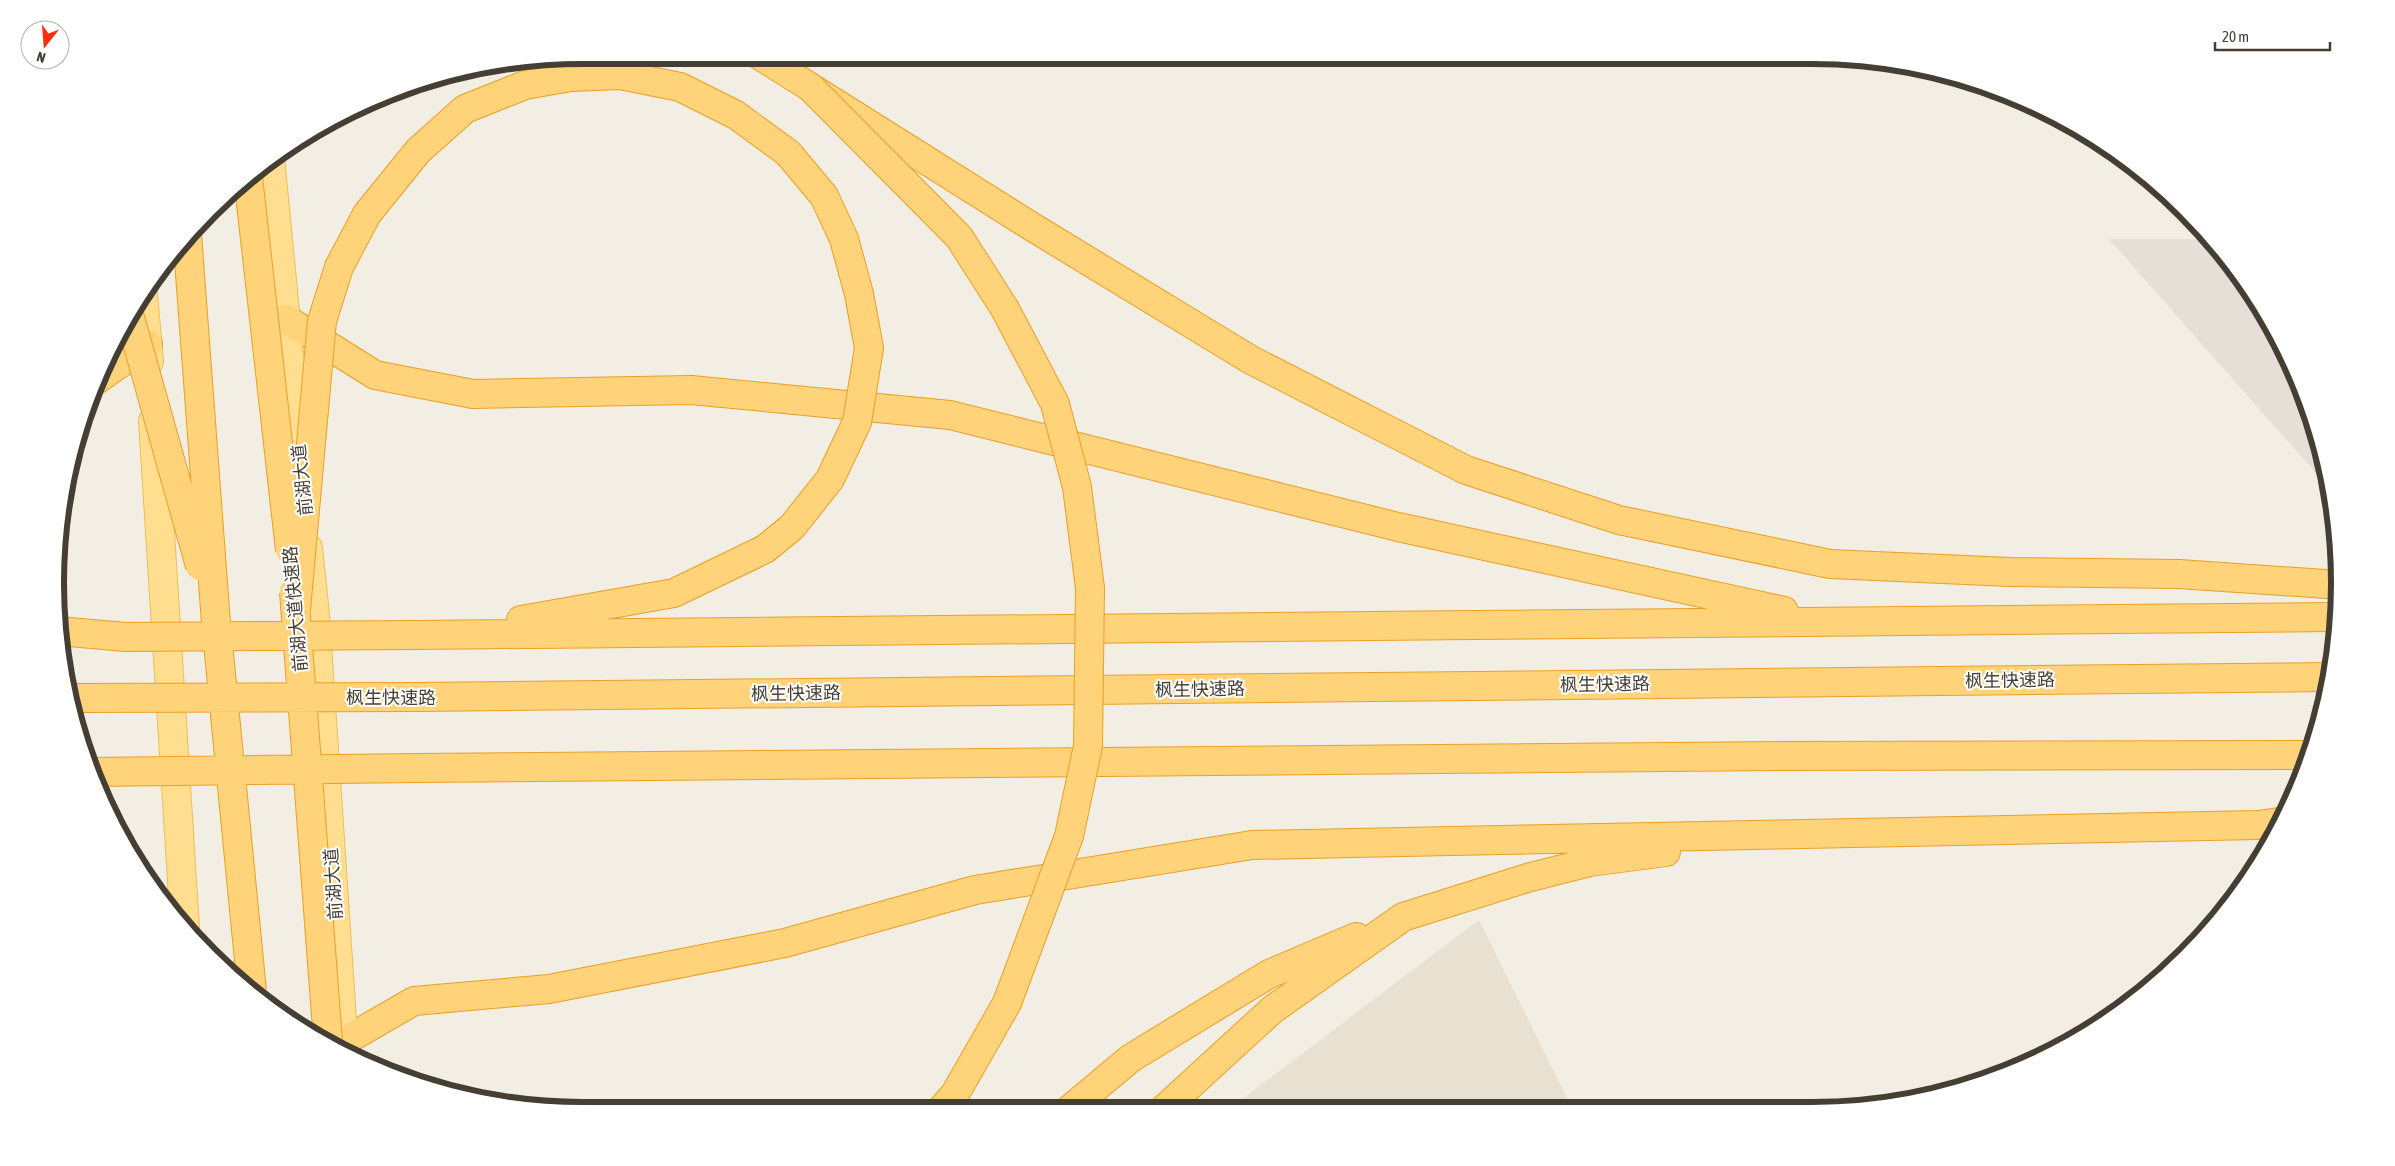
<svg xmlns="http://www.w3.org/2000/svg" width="2395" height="1166" font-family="'Asap Condensed','Noto Sans SC',sans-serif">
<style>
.residential{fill:#e8e0d1}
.industrial{fill:#e5dfd8}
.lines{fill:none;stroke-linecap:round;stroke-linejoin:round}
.primary-casing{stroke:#edbe57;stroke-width:30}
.trunk-casing{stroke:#ea9f27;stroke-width:30}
.primary{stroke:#ffde90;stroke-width:28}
.trunk{stroke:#ffd379;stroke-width:28}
.trunk-bridge-casing{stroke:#ea9f27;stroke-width:30;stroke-linecap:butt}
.trunk-bridge{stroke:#ffd379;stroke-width:28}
.labels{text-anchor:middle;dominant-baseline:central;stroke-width:4;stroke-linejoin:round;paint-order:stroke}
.street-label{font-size:18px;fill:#453e33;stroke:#fff}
.rim{fill:none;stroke:#453e33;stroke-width:6}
</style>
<rect width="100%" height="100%" fill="#f3eee3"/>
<!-- residential -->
<path class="residential" d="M 1479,920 L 1572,1108 L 1229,1109 Z"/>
<!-- industrial -->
<path class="industrial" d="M 2109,239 L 2209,239 L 2251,290 L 2300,381 L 2330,480 L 2331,490 Z"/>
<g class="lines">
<defs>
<path id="primary" d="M 270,158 L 301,475
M 143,295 L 149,361
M 153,421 L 185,928
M 308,548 L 315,614 L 344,1051"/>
<path id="trunk" d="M 759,55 L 1034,228 L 1251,360 L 1466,470 L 1619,520 L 1830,564 L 2010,572 L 2179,574 L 2340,585
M 286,319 L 375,375 L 473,394 L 691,390 L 950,415 L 1398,527 L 1784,611
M 95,381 L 148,344
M 521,620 L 674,593 L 765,549
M 58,631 L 126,637
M 416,635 L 2337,617
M 416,697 L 2331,677
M 417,768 L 1780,756 L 2309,755
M 343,1042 L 414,1001 L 549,989 L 785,943 L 975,890 L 1252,845 L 2258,825 L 2279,822
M 1070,1109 L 1131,1058 L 1269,974 L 1356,937
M 1164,1109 L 1272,1010 L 1403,917 L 1527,878 L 1590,862 L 1666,852"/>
</defs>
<!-- primary casing -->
<use href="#primary" class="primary-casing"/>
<!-- trunk casing -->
<use href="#trunk" class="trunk-casing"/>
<!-- primary -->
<use href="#primary" class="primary"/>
<!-- trunk -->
<use href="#trunk" class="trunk"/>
<defs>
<path id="trunk-bridge" d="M 811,88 L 959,237 L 1005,309 L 1055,404 L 1077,487 L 1090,588 L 1088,746 L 1069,836 L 1007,1003 L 955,1094 L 941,1110
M 248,177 L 290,550
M 187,234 L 216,623 L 252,991
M 129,314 L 200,566
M 294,592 L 328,1042
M 296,610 L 322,321 L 339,267 L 367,214 L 418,151 L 465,109 L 525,85 L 571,77 L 620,75 L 680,87 L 736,115 L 788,153 L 824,196 L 844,239 L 859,294 L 869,348 L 857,422 L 830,479 L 792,527 L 765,549
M 126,637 L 416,635
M 70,698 L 416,697
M 91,772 L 417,768"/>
</defs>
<!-- trunk-bridge casing -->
<use href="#trunk-bridge" class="trunk-bridge-casing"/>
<!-- trunk-bridge -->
<use href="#trunk-bridge" class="trunk-bridge"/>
</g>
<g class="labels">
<!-- street labels -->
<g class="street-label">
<text transform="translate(302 480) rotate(-96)">前湖大道</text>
<text transform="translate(295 609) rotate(-95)">前湖大道快速路</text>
<text transform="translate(2010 680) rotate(-1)">枫生快速路</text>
<text transform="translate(1605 684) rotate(-1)">枫生快速路</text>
<text transform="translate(1200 689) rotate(-1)">枫生快速路</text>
<text transform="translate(796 693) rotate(-1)">枫生快速路</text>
<text x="391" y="697">枫生快速路</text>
<text transform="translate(333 884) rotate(-94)">前湖大道</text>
</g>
</g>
<!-- crop -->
<path d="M0 0H2395V1166H0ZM583 64H1812A519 519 0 0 1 2331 583V583A519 519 0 0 1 1812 1102H583A519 519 0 0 1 64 583V583A519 519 0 0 1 583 64Z" fill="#fff" fill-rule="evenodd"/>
<path class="rim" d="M583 64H1812A519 519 0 0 1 2331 583V583A519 519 0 0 1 1812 1102H583A519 519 0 0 1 64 583V583A519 519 0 0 1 583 64Z"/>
<!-- north arrow -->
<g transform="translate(45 45) rotate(197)"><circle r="24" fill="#ffffff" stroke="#b5b2ad"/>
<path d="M0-4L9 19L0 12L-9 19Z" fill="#ff2f0e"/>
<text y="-8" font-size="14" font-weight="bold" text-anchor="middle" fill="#453e33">N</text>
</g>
<!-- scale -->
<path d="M2215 42v8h115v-8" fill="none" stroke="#453e33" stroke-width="2.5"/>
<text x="2222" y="42" font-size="15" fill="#453e33" stroke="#ffffff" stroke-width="4" paint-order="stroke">20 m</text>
</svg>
